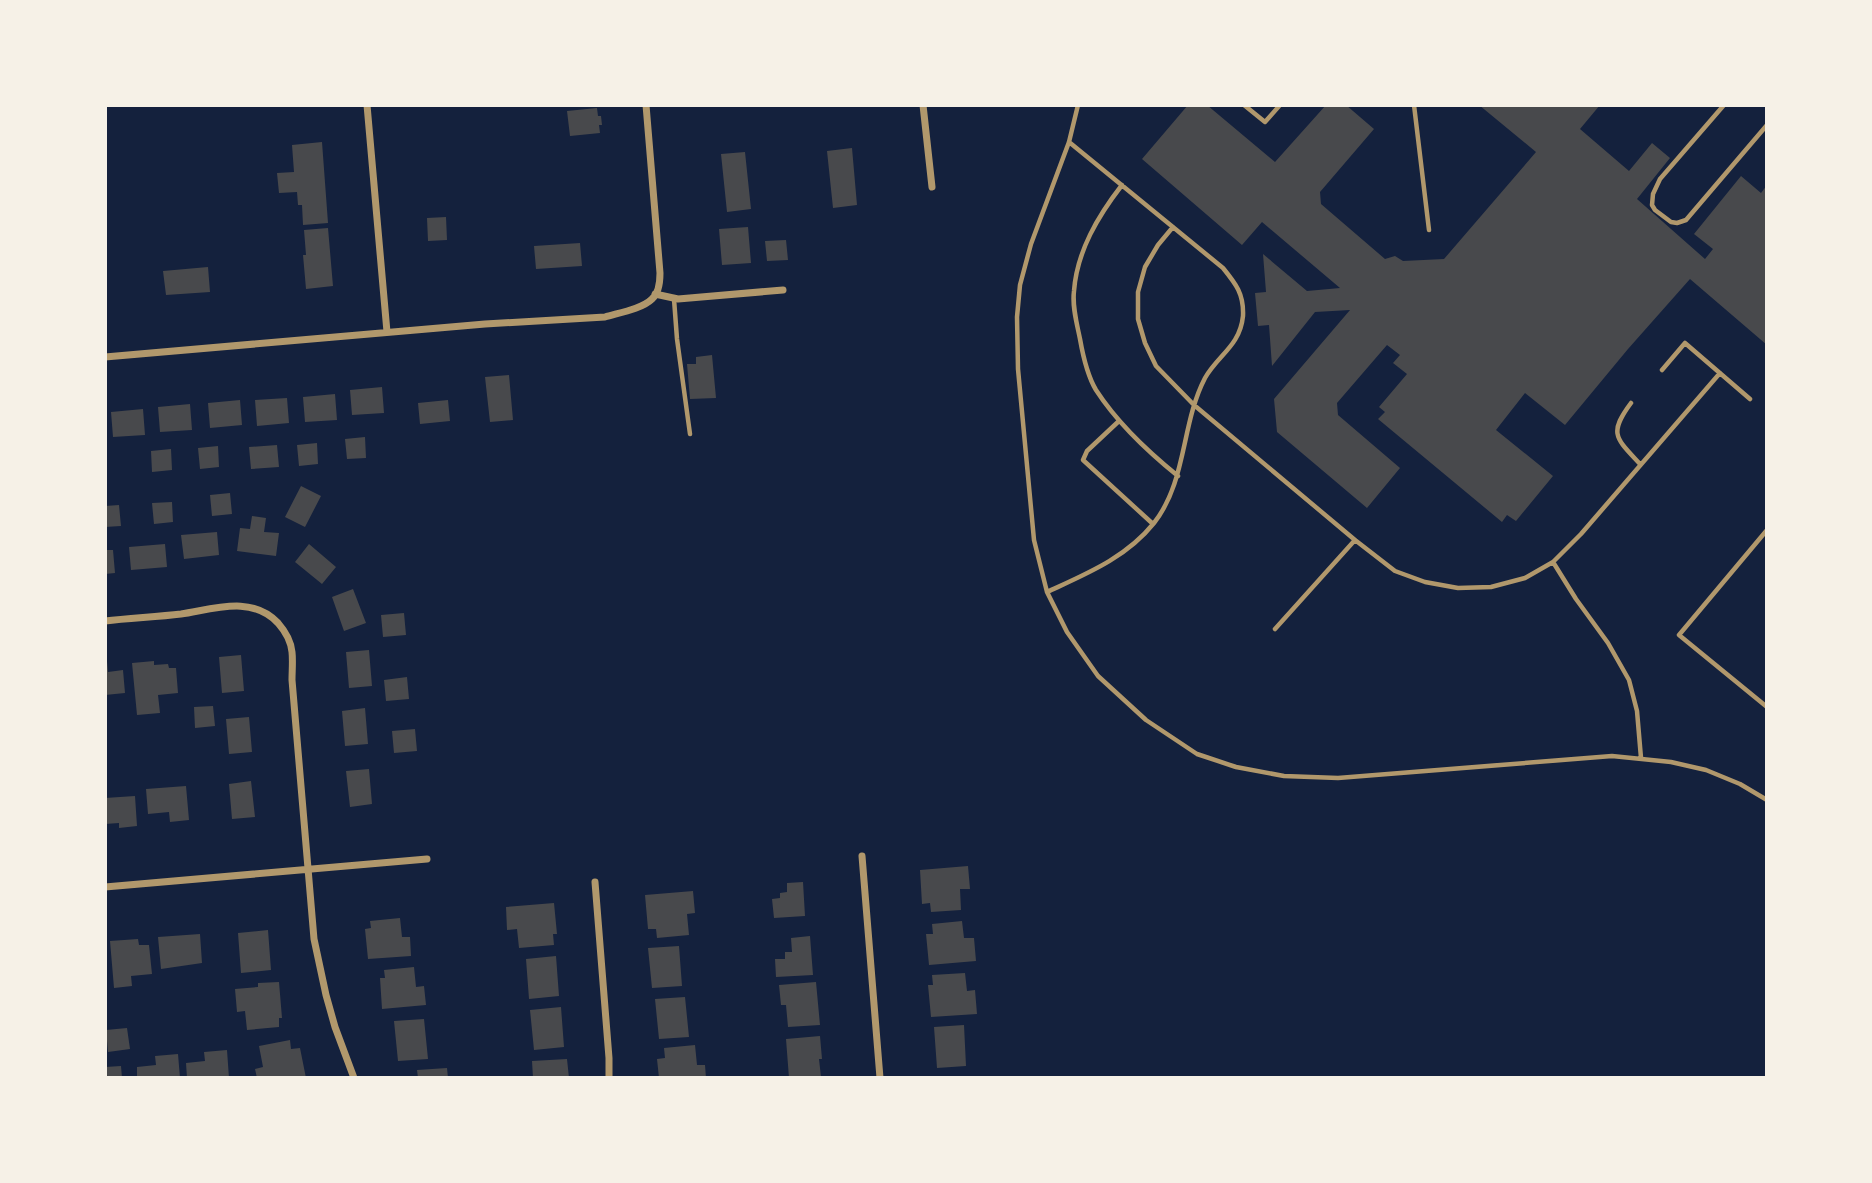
<svg xmlns="http://www.w3.org/2000/svg" width="1872" height="1183" font-family="Montserrat,sans-serif">
<style>
.building{fill:#48494c}
.lines{fill:none;stroke-linecap:round;stroke-linejoin:round}
.service{stroke:#b1986c;stroke-width:4.5}
.minor{stroke:#b1986c;stroke-width:7}
</style>
<rect width="100%" height="100%" fill="#14213d"/>
<!-- building -->
<path class="building" d="M 1188,105 L 1207,105 L 1275,162 L 1326,105 L 1346,105 L 1374,129 L 1320,192 L 1321,204 L 1385,259 L 1395,256 L 1403,261 L 1444,259 L 1536,152 L 1479,105 L 1600,105 L 1580,129 L 1629,171 L 1652,143 L 1670,158 L 1637,199 L 1705,259 L 1713,249 L 1694,234 L 1741,176 L 1761,193 L 1767,185 L 1767,345 L 1690,279 L 1628,349 L 1565,425 L 1525,393 L 1496,430 L 1553,476 L 1516,521 L 1507,515 L 1502,522 L 1378,419 L 1385,412 L 1379,407 L 1407,374 L 1393,363 L 1400,355 L 1387,345 L 1337,403 L 1338,415 L 1400,468 L 1367,508 L 1277,432 L 1274,399 L 1350,310 L 1315,312 L 1272,366 L 1269,325 L 1258,326 L 1255,293 L 1266,292 L 1263,254 L 1307,291 L 1340,288 L 1262,222 L 1242,245 L 1142,159 Z
M 597,108 L 598,116 L 601,116 L 602,125 L 599,125 L 600,133 L 570,136 L 567,111 Z
M 322,142 L 328,223 L 303,225 L 302,205 L 298,205 L 297,192 L 279,193 L 277,173 L 294,172 L 292,145 Z
M 852,148 L 857,205 L 833,208 L 827,151 Z
M 745,152 L 751,209 L 727,212 L 721,154 Z
M 446,217 L 447,240 L 428,241 L 427,218 Z
M 748,227 L 751,263 L 722,265 L 719,229 Z
M 328,228 L 333,286 L 306,289 L 303,255 L 306,255 L 304,230 Z
M 786,240 L 788,260 L 767,261 L 765,241 Z
M 580,243 L 582,266 L 536,269 L 534,246 Z
M 208,267 L 210,292 L 166,295 L 163,271 Z
M 712,355 L 716,398 L 690,399 L 687,364 L 696,364 L 696,357 Z
M 509,375 L 513,420 L 490,422 L 485,377 Z
M 382,387 L 384,413 L 352,415 L 350,390 Z
M 335,394 L 337,420 L 305,422 L 303,397 Z
M 287,398 L 289,423 L 257,426 L 255,400 Z
M 240,400 L 242,425 L 210,428 L 208,403 Z
M 448,400 L 450,421 L 420,424 L 418,403 Z
M 190,404 L 192,430 L 160,432 L 158,407 Z
M 143,409 L 145,435 L 113,437 L 111,412 Z
M 365,437 L 366,458 L 347,459 L 345,439 Z
M 317,443 L 318,464 L 299,466 L 297,445 Z
M 277,445 L 279,467 L 251,469 L 249,447 Z
M 218,446 L 219,467 L 200,469 L 198,448 Z
M 171,449 L 172,470 L 152,472 L 151,451 Z
M 301,486 L 321,496 L 305,527 L 285,517 Z
M 230,493 L 232,514 L 212,516 L 210,495 Z
M 172,502 L 173,522 L 154,524 L 152,503 Z
M 119,505 L 121,526 L 105,527 L 105,506 Z
M 252,516 L 266,518 L 264,532 L 279,533 L 276,556 L 237,551 L 240,528 L 250,529 Z
M 217,532 L 219,555 L 184,559 L 181,535 Z
M 165,544 L 167,567 L 131,570 L 129,547 Z
M 309,544 L 336,567 L 322,584 L 295,562 Z
M 105,550 L 113,550 L 115,573 L 105,574 Z
M 353,589 L 366,623 L 344,631 L 332,597 Z
M 404,613 L 406,635 L 383,637 L 381,615 Z
M 369,650 L 372,686 L 349,688 L 346,652 Z
M 241,655 L 244,691 L 222,693 L 219,657 Z
M 107,661 L 108,672 L 123,670 L 125,693 L 105,695 L 105,662 Z
M 154,661 L 154,665 L 168,664 L 169,668 L 176,668 L 178,693 L 158,695 L 160,713 L 137,715 L 132,663 Z
M 407,677 L 409,699 L 386,701 L 384,680 Z
M 213,706 L 215,726 L 195,728 L 194,707 Z
M 365,708 L 368,744 L 345,746 L 342,711 Z
M 249,717 L 252,752 L 229,754 L 226,719 Z
M 415,729 L 417,751 L 394,753 L 392,731 Z
M 369,769 L 372,804 L 350,807 L 346,771 Z
M 251,781 L 255,817 L 232,819 L 229,784 Z
M 186,786 L 189,820 L 170,822 L 169,812 L 148,814 L 146,789 Z
M 135,796 L 137,826 L 119,828 L 119,823 L 105,824 L 105,798 Z
M 968,866 L 970,889 L 960,889 L 961,910 L 931,912 L 930,903 L 922,904 L 920,870 Z
M 803,882 L 805,916 L 774,918 L 772,899 L 780,898 L 780,893 L 787,892 L 787,883 Z
M 693,891 L 695,913 L 687,914 L 689,935 L 657,938 L 656,929 L 648,929 L 645,895 Z
M 554,903 L 557,934 L 553,934 L 554,945 L 519,948 L 517,929 L 507,930 L 506,907 Z
M 400,918 L 402,937 L 410,937 L 411,956 L 368,959 L 365,929 L 371,928 L 370,921 Z
M 962,921 L 964,938 L 974,938 L 976,961 L 929,965 L 926,934 L 933,934 L 932,924 Z
M 268,930 L 271,970 L 241,973 L 238,933 Z
M 200,934 L 202,963 L 161,969 L 158,937 Z
M 810,936 L 813,975 L 776,977 L 775,959 L 785,959 L 785,952 L 792,952 L 791,938 Z
M 138,939 L 139,945 L 149,945 L 152,974 L 131,976 L 132,986 L 114,988 L 110,941 Z
M 679,946 L 682,986 L 652,988 L 648,948 Z
M 556,956 L 559,996 L 529,999 L 526,959 Z
M 414,967 L 416,987 L 424,986 L 426,1005 L 382,1009 L 380,978 L 385,978 L 384,970 Z
M 965,973 L 967,991 L 975,990 L 977,1014 L 931,1017 L 928,985 L 933,985 L 932,975 Z
M 279,982 L 282,1018 L 279,1018 L 279,1027 L 247,1030 L 245,1011 L 237,1012 L 235,989 L 258,987 L 258,983 Z
M 816,982 L 820,1025 L 788,1027 L 786,1005 L 781,1005 L 779,985 Z
M 685,997 L 689,1037 L 659,1039 L 655,999 Z
M 561,1007 L 564,1047 L 534,1050 L 530,1010 Z
M 424,1019 L 428,1059 L 398,1061 L 394,1021 Z
M 964,1025 L 966,1066 L 937,1068 L 934,1027 Z
M 127,1028 L 130,1049 L 108,1052 L 106,1030 Z
M 820,1036 L 822,1059 L 819,1059 L 821,1077 L 789,1078 L 786,1039 Z
M 290,1040 L 291,1049 L 300,1048 L 306,1078 L 257,1078 L 255,1069 L 263,1067 L 259,1046 Z
M 695,1045 L 697,1065 L 705,1065 L 706,1078 L 659,1078 L 657,1059 L 665,1058 L 664,1048 Z
M 227,1050 L 229,1078 L 187,1078 L 186,1063 L 205,1061 L 204,1052 Z
M 178,1054 L 180,1078 L 137,1078 L 137,1067 L 156,1065 L 155,1056 Z
M 567,1059 L 569,1078 L 533,1078 L 532,1061 Z
M 121,1066 L 122,1078 L 105,1078 L 105,1067 Z
M 447,1068 L 448,1078 L 418,1078 L 417,1070 Z"/>
<g class="lines">
<!-- service -->
<path class="service" d="M 1078,105 L 1069,142 L 1031,244 L 1020,285 L 1017,317 L 1018,369 L 1034,540 L 1047,592 L 1067,632 L 1098,676 L 1146,720 L 1197,754 L 1236,767 L 1284,776 L 1338,778 L 1612,756 L 1671,762 L 1706,770 L 1740,784 L 1767,800
M 1244,105 L 1265,122 L 1280,105
M 1414,105 L 1429,230
M 1724,105 L 1660,179 L 1653,194 L 1652,205 L 1655,210 L 1671,222 L 1677,223 L 1686,220 L 1767,125
M 1122,185 C 1098,216 1077,251 1074,291 C 1072,307 1077,324 1080,339 C 1083,356 1087,375 1096,390 C 1118,424 1147,451 1178,476
M 1173,227 L 1158,245 L 1145,267 L 1138,292 L 1138,319 L 1145,343 L 1156,366 L 1194,405 L 1355,540 L 1395,571 L 1425,582 L 1458,588 L 1491,587 L 1525,578 L 1553,562 L 1581,534 L 1720,373
M 674,299 L 677,339 L 690,434
M 1662,370 L 1685,343 L 1750,399
M 1631,403 C 1608,434 1616,438 1640,464
M 1119,421 L 1087,451 L 1083,460 L 1153,524
M 1767,530 L 1679,635 L 1767,707
M 1553,562 L 1576,599 L 1608,643 L 1629,680 L 1637,711 L 1641,758
M 1047,592 C 1086,574 1126,558 1154,523 C 1187,481 1181,424 1205,378 C 1218,355 1240,346 1243,316 C 1244,294 1236,284 1223,268 L 1069,142
M 1275,629 L 1355,540"/>
<!-- minor -->
<path class="minor" d="M 367,105 L 387,332
M 923,105 L 932,187
M 655,294 L 678,299 L 783,290
M 105,357 L 485,324 L 605,317 C 618,313 642,309 652,299 C 659,293 660,281 660,273 L 646,105
M 105,621 C 130,618 156,617 181,614 C 214,609 252,595 278,623 C 285,631 291,642 292,652 C 293,661 292,671 292,680 L 314,939 L 326,995 L 335,1027 L 354,1078
M 862,856 L 880,1078
M 595,882 L 609,1058 L 609,1078
M 105,887 L 427,859"/>
</g>
<!-- border -->
<rect width="1872" height="1183" fill="none" stroke="#f6f1e7" stroke-width="214"/>
</svg>
